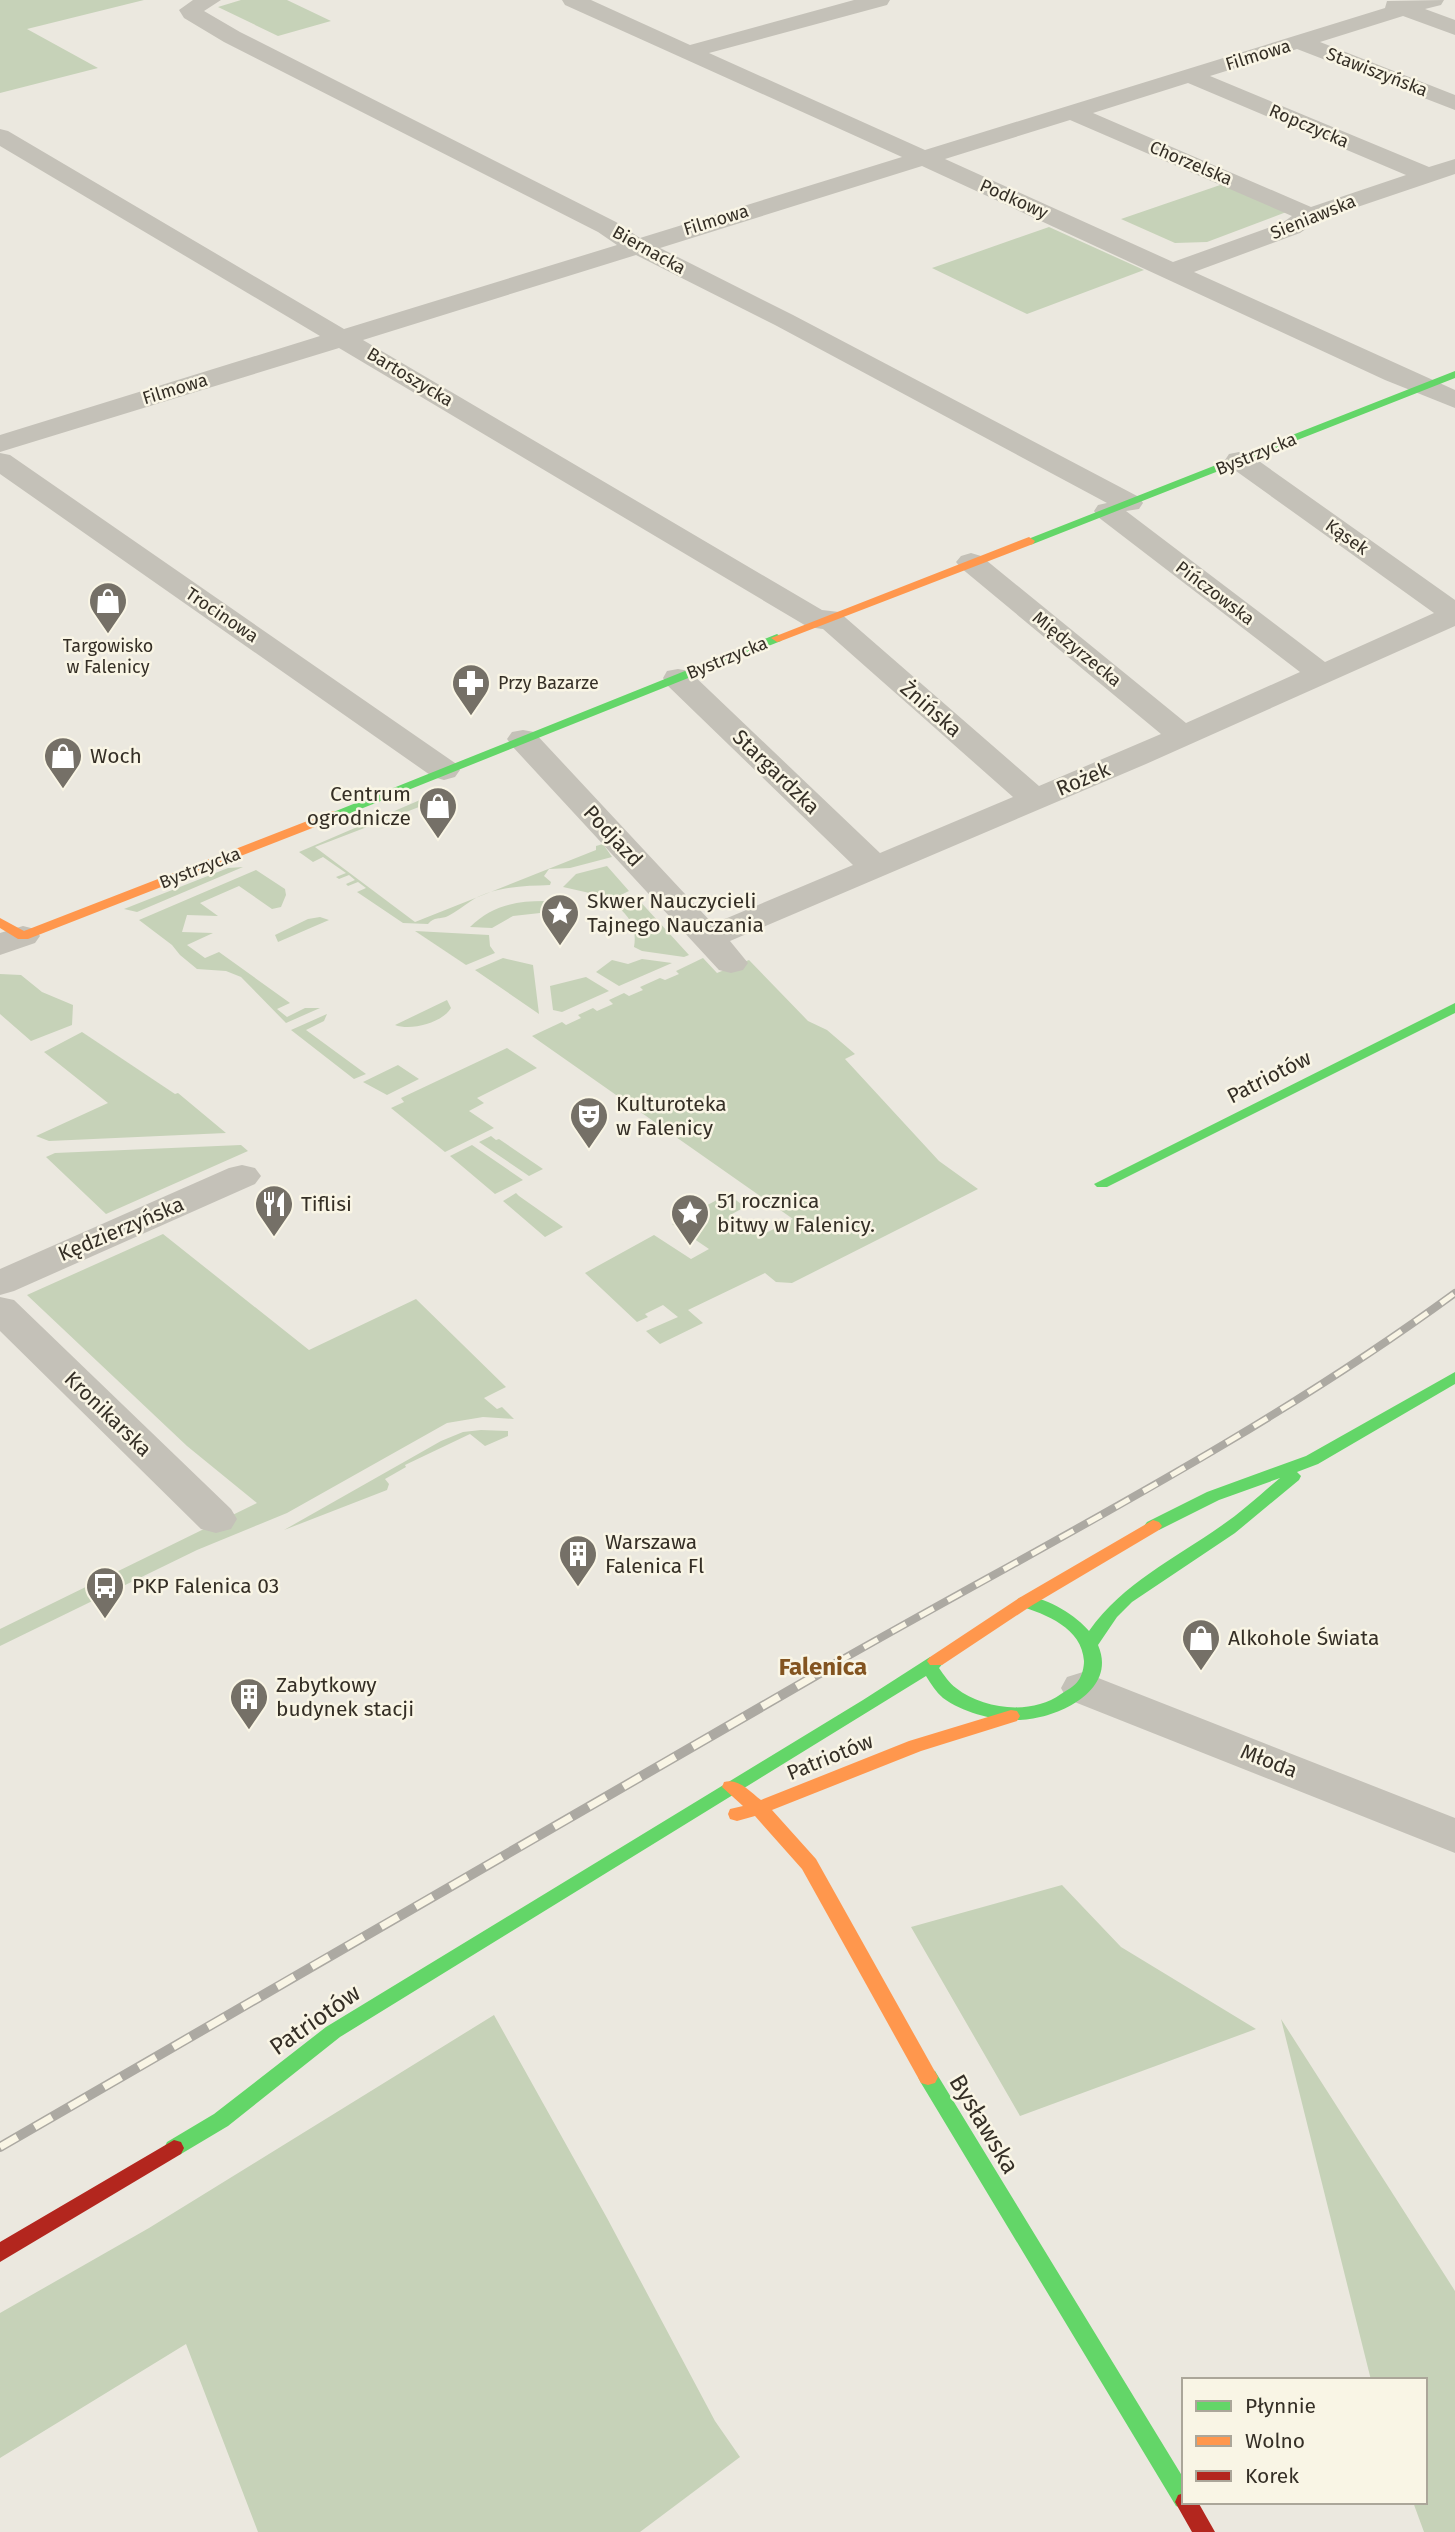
<svg xmlns="http://www.w3.org/2000/svg" width="1455" height="2532" font-family="'Fira Sans',sans-serif">
<style>
.green{fill:#c6d2b8}
.lines{fill:none;stroke-linecap:round;stroke-linejoin:round}
.street{fill:#c4c1b8;fill-rule:evenodd}
.fast{fill:#63d668;fill-rule:evenodd}
.slow{fill:#ff974d;fill-rule:evenodd}
.jam{fill:#b3261e;fill-rule:evenodd}
.rail-far1-casing{stroke:#aca9a2;stroke-width:8}
.rail-casing{stroke:#aca9a2;stroke-width:10}
.rail-far1{stroke:#f9f5e5;stroke-width:5;stroke-dasharray:16;stroke-linecap:butt}
.rail{stroke:#f9f5e5;stroke-width:7;stroke-dasharray:20;stroke-linecap:butt}
.labels{text-anchor:middle;dominant-baseline:central;stroke-width:5;stroke-linejoin:round;paint-order:stroke}
.far-street-label{font-size:18px;fill:#352f26;stroke:#f9f5e5}
.far-poi-label{font-size:18px;fill:#352f26;stroke:#f9f5e5}
.street-label{font-size:21px;fill:#352f26;stroke:#f9f5e5}
.poi-label{font-size:21px;fill:#352f26;stroke:#f9f5e5;text-anchor:start}
.quarter-label{font-size:24px;font-weight:bold;fill:#835420;stroke:#f9f5e5}
.near-street-label{font-size:24px;fill:#352f26;stroke:#f9f5e5}
</style>
<rect width="100%" height="100%" fill="#ebe8df"/>
<!-- green -->
<path class="green" d="M 0,0 L 144,0 L 27,29 L 98,68 L 0,93 Z
M 241,0 L 287,0 L 331,21 L 278,36 L 218,7 Z
M 1226,183 L 1289,211 L 1207,242 L 1175,243 L 1121,219 Z
M 1049,227 L 1144,270 L 1027,314 L 932,268 Z
M 427,797 L 432,802 L 315,847 L 415,922 L 596,850 L 596,846 L 603,844 L 612,857 L 570,868 L 549,869 L 544,876 L 551,882 L 550,885 C 526,886 496,886 474,899 C 468,903 453,914 448,916 C 439,920 435,916 428,924 L 403,923 L 357,892 L 366,888 L 358,882 L 348,886 L 346,884 L 355,880 L 349,875 L 339,879 L 336,877 L 346,873 L 323,857 L 313,862 L 299,852 Z
M 607,866 L 629,891 L 608,901 L 594,894 L 563,887 L 576,874 Z
M 243,867 L 137,912 L 124,909 L 228,868 Z
M 256,870 L 285,889 L 286,895 L 281,907 L 272,909 L 239,886 L 200,903 L 218,916 L 187,915 L 182,932 L 213,933 L 187,945 L 205,958 L 219,952 L 290,1003 L 277,1009 L 287,1017 L 305,1008 L 320,1008 L 286,1023 L 241,977 L 226,971 L 197,969 L 180,955 L 172,945 L 139,920 Z
M 636,897 L 689,955 L 684,957 L 642,951 L 634,947 C 637,929 631,918 617,906 Z
M 544,901 L 540,913 L 513,916 L 492,928 L 470,927 C 491,906 515,901 544,901 Z
M 320,917 L 329,920 L 278,942 L 275,935 L 308,919 Z
M 415,931 L 489,935 L 490,946 L 495,953 L 466,965 Z
M 503,958 L 533,965 L 539,1014 L 475,970 Z
M 703,958 L 717,973 L 749,960 L 808,1021 L 827,1030 L 855,1054 L 845,1059 L 939,1161 L 978,1189 L 792,1283 L 776,1282 L 765,1273 L 688,1310 L 703,1323 L 660,1344 L 646,1331 L 678,1317 L 663,1305 L 645,1314 L 648,1317 L 637,1322 L 585,1273 L 654,1235 L 691,1259 L 709,1249 L 672,1224 L 728,1194 L 745,1207 L 730,1215 L 760,1236 L 793,1219 L 532,1036 L 562,1022 L 566,1025 L 581,1018 L 578,1015 L 593,1008 L 597,1011 L 613,1004 L 609,1000 L 624,993 L 629,996 L 643,990 L 640,987 L 660,978 L 665,980 L 679,974 L 676,971 Z
M 642,959 L 672,963 L 619,986 L 596,972 L 612,960 L 628,964 Z
M 0,974 L 21,975 L 42,992 L 73,1005 L 72,1025 L 31,1041 L 0,1014 Z
M 586,977 L 609,991 L 562,1012 L 553,1010 L 550,986 Z
M 447,1000 L 451,1008 C 442,1023 411,1031 395,1025 Z
M 327,1014 L 324,1021 L 306,1030 L 366,1074 L 354,1079 L 291,1030 Z
M 82,1032 L 175,1094 L 178,1093 L 226,1133 L 49,1141 L 36,1136 L 108,1103 L 44,1052 Z
M 507,1048 L 537,1068 L 477,1098 L 484,1103 L 469,1111 L 494,1128 L 445,1152 L 391,1108 L 404,1102 L 401,1098 Z
M 398,1065 L 419,1079 L 387,1095 L 363,1082 Z
M 491,1136 L 496,1140 L 499,1139 L 543,1169 L 529,1176 L 479,1142 Z
M 241,1145 L 248,1151 L 106,1214 L 46,1157 L 55,1153 Z
M 472,1145 L 523,1180 L 495,1194 L 450,1156 Z
M 516,1193 L 519,1196 L 563,1227 L 545,1237 L 503,1201 Z
M 163,1234 L 309,1350 L 416,1299 L 506,1387 L 484,1398 L 497,1409 L 502,1407 L 514,1419 L 483,1417 L 447,1423 L 287,1513 L 197,1550 L 0,1646 L 0,1629 L 257,1503 L 187,1446 L 27,1295 Z
M 481,1430 L 508,1431 L 508,1436 L 485,1446 L 470,1434 L 405,1465 L 406,1467 L 385,1479 L 389,1484 L 387,1490 L 284,1530 L 441,1441 L 463,1432 Z
M 1062,1885 L 1121,1947 L 1256,2029 L 1020,2116 L 911,1927 Z
M 494,2015 L 607,2218 L 715,2421 L 740,2457 L 640,2532 L 258,2532 L 186,2344 L 0,2458 L 0,2313 L 149,2228 Z
M 1281,2019 L 1455,2291 L 1455,2532 L 1424,2532 L 1413,2502 L 1425,2502 L 1425,2380 L 1371,2380 L 1370,2376 Z"/>
<g class="lines">
<!-- street -->
<path class="street" d="M 193,0 L 221,0 L 204,11 L 240,32 L 616,222 L 640,238 L 902,157 L 565,5 L 562,0 L 591,0 L 690,45 L 854,0 L 890,0 L 887,5 L 709,53 L 925,150 L 1385,8 L 1387,1 L 1444,0 L 1441,5 L 1425,9 L 1455,20 L 1455,35 L 1403,16 L 1320,42 L 1455,95 L 1455,110 L 1297,49 L 1210,76 L 1429,167 L 1455,159 L 1455,174 L 1319,220 L 1300,233 L 1194,272 L 1455,390 L 1455,408 L 1385,380 L 922,166 L 660,248 L 793,315 L 1139,497 L 1143,503 L 1139,509 L 1126,511 L 1325,662 L 1434,613 L 1229,466 L 1225,460 L 1229,454 L 1239,452 L 1249,454 L 1455,600 L 1455,626 L 1146,764 L 730,941 L 748,963 L 743,970 L 731,973 L 719,970 L 512,746 L 507,739 L 512,732 L 523,730 L 534,732 L 713,924 L 853,865 L 667,685 L 663,678 L 667,671 L 678,669 L 689,671 L 880,853 L 1013,797 L 823,629 L 808,627 L 339,348 L 0,452 L 0,435 L 320,336 L 0,146 L 0,129 L 8,131 L 344,329 L 617,245 L 598,232 L 224,42 L 184,18 L 179,10 ZM 1188,83 L 1406,175 L 1311,207 L 1093,113 ZM 1070,120 L 1292,216 L 1282,223 L 1173,262 L 945,159 ZM 636,255 L 775,325 L 1107,503 L 1098,505 L 1094,511 L 1098,517 L 1300,672 L 1186,723 L 981,556 L 971,553 L 961,556 L 956,562 L 961,568 L 1161,734 L 1039,786 L 839,612 L 822,610 L 363,340 Z
M 0,453 L 10,455 L 455,763 L 460,770 L 455,777 L 444,780 L 433,777 L 0,474 Z
M 23,926 L 35,929 L 40,936 L 35,943 L 0,955 L 0,933 Z
M 242,1165 L 255,1168 L 261,1176 L 255,1184 L 14,1291 L 0,1295 L 0,1269 L 229,1168 Z
M 0,1297 L 14,1300 L 231,1509 L 237,1519 L 231,1529 L 216,1533 L 201,1529 L 0,1331 Z
M 1083,1672 L 1455,1818 L 1455,1853 L 1067,1699 L 1061,1688 L 1067,1677 Z"/>
<!-- fast -->
<path class="fast" d="M 1455,371 L 1455,378 L 1033,544 L 1029,545 L 1023,541 Z
M 777,634 L 783,638 L 781,641 L 338,818 L 333,819 L 326,815 Z
M 1455,1003 L 1455,1013 L 1107,1187 L 1097,1187 L 1094,1184 Z
M 1455,1372 L 1455,1384 L 1318,1464 L 1297,1472 L 1301,1476 L 1299,1480 L 1235,1533 L 1132,1602 L 1117,1617 L 1098,1645 C 1119,1693 1052,1721 1015,1720 C 991,1720 962,1712 943,1698 C 936,1692 931,1684 926,1676 L 340,2037 L 228,2126 L 181,2154 L 174,2156 L 167,2154 L 164,2148 L 167,2142 L 214,2114 L 326,2027 L 863,1700 L 930,1657 L 942,1657 L 945,1661 L 939,1668 C 944,1675 949,1683 956,1688 C 984,1710 1032,1715 1061,1694 C 1067,1690 1075,1686 1078,1681 C 1082,1676 1084,1667 1084,1661 C 1082,1628 1046,1614 1019,1606 L 1016,1602 L 1019,1598 C 1040,1592 1076,1615 1089,1631 C 1124,1582 1173,1560 1221,1526 C 1242,1512 1261,1494 1280,1478 L 1219,1500 L 1159,1530 L 1147,1530 L 1144,1526 L 1147,1522 L 1207,1492 L 1306,1456 Z
M 928,2069 L 935,2071 L 1184,2479 L 1184,2502 L 1194,2502 L 1192,2506 L 1184,2509 L 1176,2506 L 921,2083 L 918,2077 L 921,2071 Z"/>
<!-- slow -->
<path class="slow" d="M 1029,537 L 1035,541 L 1033,544 L 781,641 L 777,642 L 771,638 Z
M 333,811 L 340,815 L 338,818 L 28,939 L 18,939 L 0,928 L 0,918 L 24,931 Z
M 1153,1520 L 1159,1522 L 1162,1526 L 1159,1530 L 1031,1606 L 942,1665 L 930,1665 L 927,1661 L 930,1657 L 1019,1598 Z
M 1011,1710 L 1017,1711 L 1020,1716 L 1017,1721 L 921,1751 L 772,1810 L 816,1859 L 938,2077 L 935,2083 L 928,2085 L 921,2083 L 802,1869 L 755,1816 L 737,1821 L 730,1819 L 728,1814 L 730,1809 L 743,1806 L 722,1787 L 724,1782 C 739,1778 750,1792 761,1800 L 909,1741 Z"/>
<!-- jam -->
<path class="jam" d="M 174,2140 L 181,2142 L 184,2148 L 181,2154 L 0,2262 L 0,2242 Z
M 1184,2493 L 1184,2502 L 1198,2502 L 1215,2532 L 1192,2532 L 1175,2502 L 1178,2495 Z"/>
<defs>
<path id="rail-far1" d="M 836,1663 C 1045,1544 1260,1436 1455,1293"/>
<path id="rail" d="M 0,2147 L 839,1662"/>
</defs>
<!-- rail-far1 casing -->
<use href="#rail-far1" class="rail-far1-casing"/>
<!-- rail casing -->
<use href="#rail" class="rail-casing"/>
<!-- rail-far1 -->
<use href="#rail-far1" class="rail-far1"/>
<!-- rail -->
<use href="#rail" class="rail"/>
</g>
<!-- icons -->
<defs>
<symbol id="shop-pin" viewBox="-11 -11 22 30"><path d="M0 17L-7.5 6A9.5 9.5 0 1 1 7.5 6Z" fill="#757067" stroke="#f9f5e5"/><path d="M-5-2.5h2.3a2.7 3.5 0 0 1 5.4 0H5L5.5 6h-11ZM-1.5-2.5h3a1.5 2.3 0 0 0-3 0Z" fill="#fff"/></symbol>
<symbol id="pharmacy-pin" viewBox="-11 -11 22 30"><path d="M0 17L-7.5 6A9.5 9.5 0 1 1 7.5 6Z" fill="#757067" stroke="#f9f5e5"/><path d="M-2-6h4v4h4v4h-4v4h-4v-4h-4v-4h4Z" fill="#fff"/></symbol>
<symbol id="sight-pin" viewBox="-11 -11 22 30"><path d="M0 17L-7.5 6A9.5 9.5 0 1 1 7.5 6Z" fill="#757067" stroke="#f9f5e5"/><path d="M0-6L1.8-2.2L6-1.7L2.9 1.2L3.7 5.4L0 3.3L-3.7 5.4L-2.9 1.2L-6-1.7L-1.8-2.2Z" fill="#fff"/></symbol>
<symbol id="theatre-pin" viewBox="-11 -11 22 30"><path d="M0 17L-7.5 6A9.5 9.5 0 1 1 7.5 6Z" fill="#757067" stroke="#f9f5e5"/><path d="M-5-5.5Q0-4 5-5.5V0Q5 5 0 6Q-5 5-5 0ZM-3.3-2.5H-1v1.5H-3.3ZM1-2.5H3.3v1.5H1ZM-2.8 1Q0 5.5 2.8 1Z" fill="#fff"/></symbol>
<symbol id="restaurant-pin" viewBox="-11 -11 22 30"><path d="M0 17L-7.5 6A9.5 9.5 0 1 1 7.5 6Z" fill="#757067" stroke="#f9f5e5"/><path d="M-5-6h1v4h1v-4h1v4h1v-4h1v5L-1.5 .5V6h-2V.5L-5-1ZM5-6V6H3V1.5H1.5Q1.5-4 5-6Z" fill="#fff"/></symbol>
<symbol id="building-pin" viewBox="-11 -11 22 30"><path d="M0 17L-7.5 6A9.5 9.5 0 1 1 7.5 6Z" fill="#757067" stroke="#f9f5e5"/><path d="M-4-6H4V6H1V3H-1V6H-4ZM-2.5-4.3h1.7v1.8h-1.7ZM.8-4.3h1.7v1.8H.8ZM-2.5-1h1.7V.8h-1.7ZM.8-1h1.7V.8H.8Z" fill="#fff"/></symbol>
<symbol id="bus-pin" viewBox="-11 -11 22 30"><path d="M0 17L-7.5 6A9.5 9.5 0 1 1 7.5 6Z" fill="#757067" stroke="#f9f5e5"/><path d="M-5-6H5V4H4V6H2V4H-2V6H-4V4H-5ZM-3.5-4V0h7V-4ZM-3.5 1.2v1.5H-2V1.2ZM2 1.2v1.5H3.5V1.2Z" fill="#fff"/></symbol>
</defs>
<g fill-rule="evenodd">
<use href="#shop-pin" x="86" y="579" width="44" height="60"/>
<use href="#pharmacy-pin" x="449" y="661" width="44" height="60"/>
<use href="#shop-pin" x="41" y="734" width="44" height="60"/>
<use href="#shop-pin" x="416" y="784" width="44" height="60"/>
<use href="#sight-pin" x="538" y="891" width="44" height="60"/>
<use href="#theatre-pin" x="567" y="1094" width="44" height="60"/>
<use href="#restaurant-pin" x="252" y="1182" width="44" height="60"/>
<use href="#sight-pin" x="668" y="1191" width="44" height="60"/>
<use href="#building-pin" x="556" y="1532" width="44" height="60"/>
<use href="#bus-pin" x="83" y="1564" width="44" height="60"/>
<use href="#shop-pin" x="1179" y="1616" width="44" height="60"/>
<use href="#building-pin" x="227" y="1675" width="44" height="60"/>
</g>
<g class="labels">
<!-- far-street labels -->
<g class="far-street-label">
<text transform="translate(1258 55) rotate(-17)">Filmowa</text>
<text transform="translate(1377 72) rotate(21)">Stawiszyńska</text>
<text transform="translate(1309 126) rotate(23)">Ropczycka</text>
<text transform="translate(1191 163) rotate(23)">Chorzelska</text>
<text transform="translate(1014 199) rotate(24)">Podkowy</text>
<text transform="translate(1313 217) rotate(-22)">Sieniawska</text>
<text transform="translate(716 220) rotate(-17)">Filmowa</text>
<text transform="translate(649 250) rotate(29)">Biernacka</text>
<text transform="translate(410 377) rotate(31)">Bartoszycka</text>
<text transform="translate(175 389) rotate(-17)">Filmowa</text>
<text transform="translate(1256 454) rotate(-22)">Bystrzycka</text>
<text transform="translate(1347 537) rotate(35)">Kąsek</text>
<text transform="translate(1215 593) rotate(37)">Pińczowska</text>
<text transform="translate(222 615) rotate(34)">Trocinowa</text>
<text transform="translate(1077 649) rotate(39)">Międzyrzecka</text>
<text transform="translate(727 658) rotate(-22)">Bystrzycka</text>
<text transform="translate(200 868) rotate(-21)">Bystrzycka</text>
</g>
<!-- far-poi labels -->
<g class="far-poi-label">
<text x="108" y="646">Targowisko<tspan x="108" dy="21">w Falenicy</tspan></text>
<text x="498" y="683" text-anchor="start">Przy Bazarze</text>
</g>
<!-- street labels -->
<g class="street-label">
<text transform="translate(931 709) rotate(41)">Żnińska</text>
<text transform="translate(776 772) rotate(44)">Stargardzka</text>
<text transform="translate(1083 779) rotate(-23)">Rożek</text>
<text transform="translate(613 836) rotate(47)">Podjazd</text>
<text transform="translate(1269 1077) rotate(-27)">Patriotów</text>
<text transform="translate(121 1229) rotate(-23)">Kędzierzyńska</text>
<text transform="translate(108 1414) rotate(44)">Kronikarska</text>
<text transform="translate(830 1757) rotate(-22)">Patriotów</text>
<text transform="translate(1269 1761) rotate(21)">Młoda</text>
</g>
<!-- poi labels -->
<g class="poi-label">
<text x="90" y="756">Woch</text>
<text x="411" y="794" text-anchor="end">Centrum<tspan x="411" dy="24">ogrodnicze</tspan></text>
<text x="587" y="901">Skwer Nauczycieli<tspan x="587" dy="24">Tajnego Nauczania</tspan></text>
<text x="616" y="1104">Kulturoteka<tspan x="616" dy="24">w Falenicy</tspan></text>
<text x="717" y="1201">51 rocznica<tspan x="717" dy="24">bitwy w Falenicy.</tspan></text>
<text x="301" y="1204">Tiflisi</text>
<text x="605" y="1542">Warszawa<tspan x="605" dy="24">Falenica Fl</tspan></text>
<text x="132" y="1586">PKP Falenica 03</text>
<text x="1228" y="1638">Alkohole Świata</text>
<text x="276" y="1685">Zabytkowy<tspan x="276" dy="24">budynek stacji</tspan></text>
</g>
<!-- quarter labels -->
<g class="quarter-label">
<text x="823" y="1667">Falenica</text>
</g>
<!-- near-street labels -->
<g class="near-street-label">
<text transform="translate(315 2020) rotate(-35)">Patriotów</text>
<text transform="translate(984 2124) rotate(59)">Bysławska</text>
</g>
</g>
<!-- legend -->
<rect x="1182" y="2378" width="245" height="126" fill="#f9f5e5" stroke="#aba699" stroke-width="2"/>
<rect x="1196" y="2401" width="35" height="10" fill="#63d668" stroke="#aba699" stroke-width="2"/>
<text x="1245" y="2413" font-size="21" fill="#352f26">Płynnie</text>
<rect x="1196" y="2436" width="35" height="10" fill="#ff974d" stroke="#aba699" stroke-width="2"/>
<text x="1245" y="2448" font-size="21" fill="#352f26">Wolno</text>
<rect x="1196" y="2471" width="35" height="10" fill="#b3261e" stroke="#aba699" stroke-width="2"/>
<text x="1245" y="2483" font-size="21" fill="#352f26">Korek</text>
</svg>
